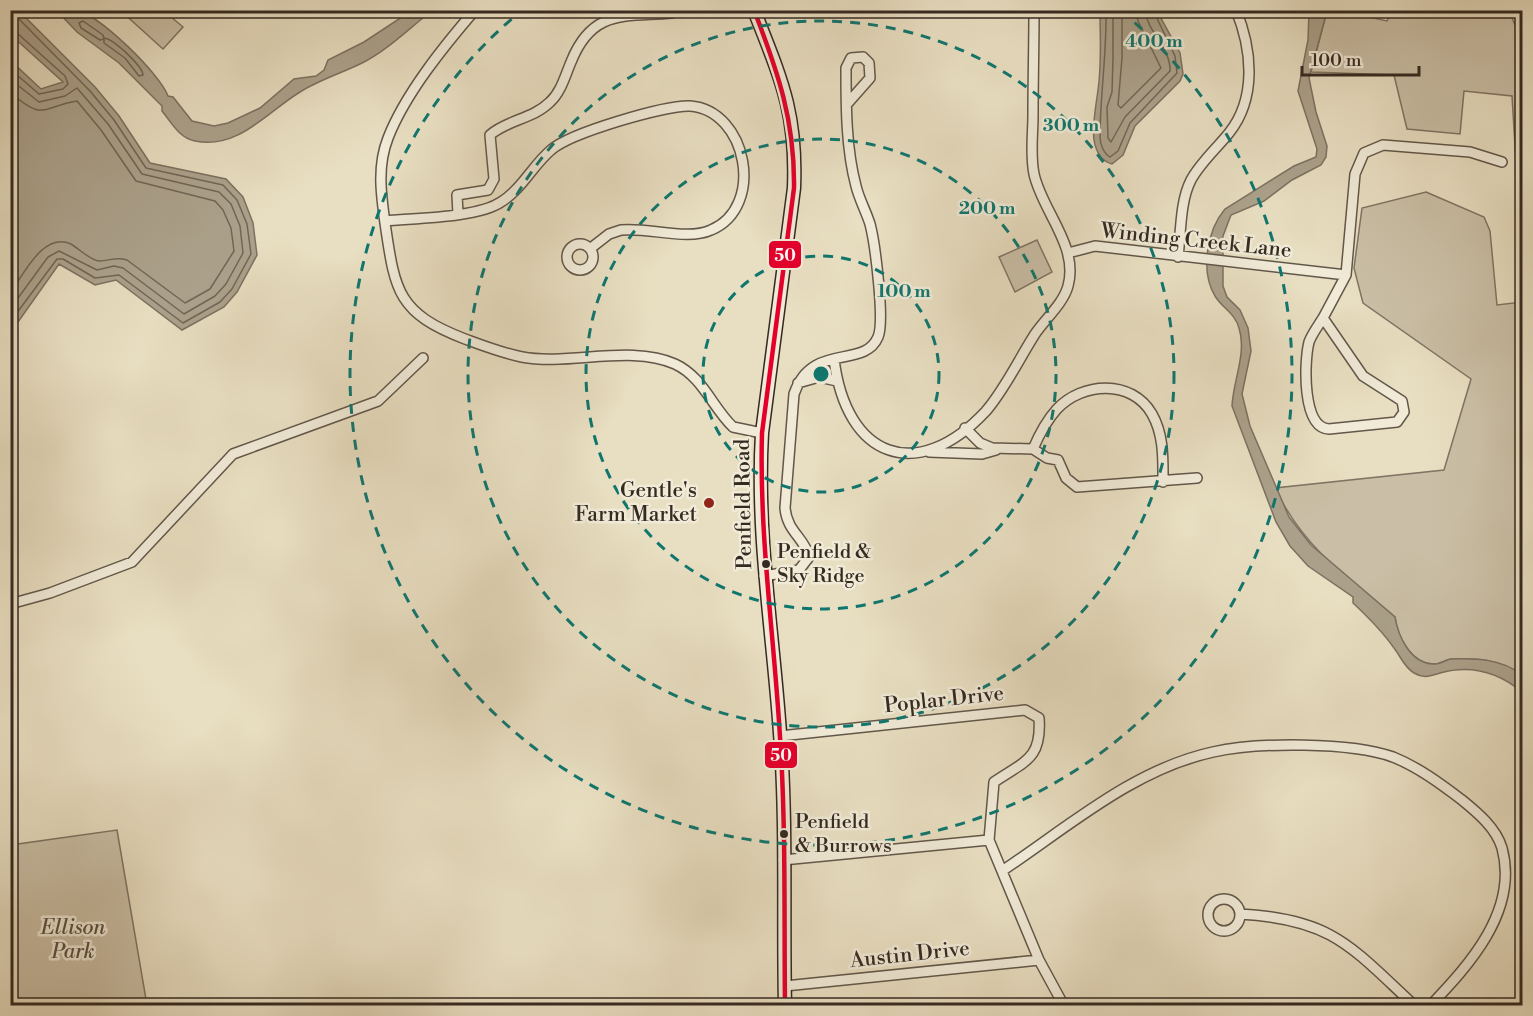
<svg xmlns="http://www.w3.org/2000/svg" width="1533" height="1016" font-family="'Libre Bodoni',serif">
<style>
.green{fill:#cabfa6;stroke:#807464;stroke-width:1.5}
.water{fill:#aba18b;stroke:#7c7161;stroke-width:1.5}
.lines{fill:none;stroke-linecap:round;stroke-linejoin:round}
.shore{stroke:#706656;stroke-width:1.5}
.minor-casing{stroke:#62574a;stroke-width:12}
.secondary-casing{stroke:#352a22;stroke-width:15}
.minor{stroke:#f0ead7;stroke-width:9}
.secondary{stroke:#f0ead7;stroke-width:12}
.bus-1-casing{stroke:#f0ead7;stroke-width:9}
.bus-1{stroke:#e4002b;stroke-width:4.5}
.ring{fill:none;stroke:#0f766e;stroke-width:3;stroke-dasharray:10 8}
.poi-dot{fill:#8f2418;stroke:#f0ead7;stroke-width:2}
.bus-dot{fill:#352a22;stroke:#f0ead7;stroke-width:2}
.labels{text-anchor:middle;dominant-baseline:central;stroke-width:5;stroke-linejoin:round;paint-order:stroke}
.bus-label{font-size:20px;fill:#352a22;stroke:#f0ead7;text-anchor:start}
.street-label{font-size:21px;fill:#352a22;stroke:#f0ead7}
.poi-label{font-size:21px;fill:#352a22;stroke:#f0ead7;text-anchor:end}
.park-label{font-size:21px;font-style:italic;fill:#5a4f43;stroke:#f0ead7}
.centre{fill:#0f766e;stroke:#f0ead7;stroke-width:3}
.ring-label{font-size:18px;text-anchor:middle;font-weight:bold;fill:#0f766e;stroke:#f0ead7;stroke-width:5;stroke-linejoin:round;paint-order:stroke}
.line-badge{stroke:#f0ead7;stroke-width:2}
.badge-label{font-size:16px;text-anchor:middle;font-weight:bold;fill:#fff}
</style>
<rect width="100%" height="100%" fill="#e8dec1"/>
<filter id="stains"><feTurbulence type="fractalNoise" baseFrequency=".00333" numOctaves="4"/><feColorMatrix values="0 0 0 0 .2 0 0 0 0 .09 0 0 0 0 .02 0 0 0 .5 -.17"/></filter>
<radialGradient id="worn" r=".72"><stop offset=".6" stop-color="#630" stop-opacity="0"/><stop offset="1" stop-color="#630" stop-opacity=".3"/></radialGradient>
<!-- green -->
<path class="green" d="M 121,11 L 164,11 L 183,27 L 163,49 Z
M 1327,11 L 1341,11 L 1387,21 L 1392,11 L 1509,11 L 1519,34 L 1522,36 L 1522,228 L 1520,228 L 1512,96 L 1464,91 L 1460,134 L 1407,129 L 1394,75 L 1311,72 Z
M 1426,192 L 1484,217 L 1490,231 L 1497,305 L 1522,302 L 1522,675 C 1502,659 1476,658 1451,659 C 1445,660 1439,665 1433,664 C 1410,663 1398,636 1395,617 C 1346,577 1303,547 1275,488 L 1444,470 L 1471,379 L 1363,303 L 1354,268 L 1362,208 Z
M 1037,240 L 1052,272 L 1015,292 L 999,257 Z
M 117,830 L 147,1005 L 11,1005 L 11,845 Z"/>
<!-- water -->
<path class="water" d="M 14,11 L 19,11 L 95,87 L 119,116 L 150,163 L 226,179 L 243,197 L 253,223 L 257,255 L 237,292 L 224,307 L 182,330 L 116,280 L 95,285 L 59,264 L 11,332 L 11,61 L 41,89 L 63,82 L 11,35 L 11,14 Z
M 57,11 C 63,10 71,9 76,10 C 100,15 160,74 168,96 L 173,97 L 192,121 L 214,126 L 228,123 L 260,108 L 294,79 L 316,76 L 324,70 L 328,60 L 364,42 L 411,11 L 432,11 C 409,28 388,50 362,63 C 342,73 319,80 300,92 C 267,112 238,150 195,141 C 179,138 171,122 162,111 L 162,106 L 119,63 L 77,32 Z
M 1100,11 L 1157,11 L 1180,53 L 1183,74 L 1180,81 L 1135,126 L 1123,155 L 1112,164 C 1101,161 1096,152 1094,140 C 1092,124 1096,106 1098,90 C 1102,64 1100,37 1100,11 Z
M 1309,11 L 1327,11 L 1309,78 L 1316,112 L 1327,146 L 1326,157 L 1321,165 L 1292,180 L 1264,201 L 1231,215 L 1223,236 L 1223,286 L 1227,297 L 1240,310 L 1248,328 L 1251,351 L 1242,394 L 1250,426 L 1289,517 L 1311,545 L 1395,617 C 1398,636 1410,663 1433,664 C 1439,665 1445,660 1451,659 C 1476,658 1502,659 1522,675 L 1522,692 C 1498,672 1472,664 1440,673 C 1430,676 1424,679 1414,673 C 1404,667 1401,657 1394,648 C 1382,631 1368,617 1353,603 L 1353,597 L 1308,566 L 1290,546 L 1276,522 L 1232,406 C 1233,381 1247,353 1239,328 C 1235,313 1222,308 1215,296 C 1200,271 1207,230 1225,209 L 1294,166 L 1316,157 L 1317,149 L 1298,91 L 1308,40 Z"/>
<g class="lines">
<!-- shore -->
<path class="shore" d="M 1106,10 C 1107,53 1100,95 1100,137 C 1100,144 1104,154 1110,157 L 1118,151 L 1130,123 L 1177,73 L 1175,56 L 1153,10
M 1113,10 L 1113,58 L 1112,92 L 1107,107 L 1108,138 L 1111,142 L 1125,117 L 1170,71 C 1171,48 1147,32 1145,10
M 1122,10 L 1122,58 L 1118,105 L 1121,108 L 1161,68 L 1138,21 L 1136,10
M 83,21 L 103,35 L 104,39 L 100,40 L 81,28 L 79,23 Z
M 10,31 L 17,33 L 65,76 L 68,84 L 63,89 L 39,94 L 10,69
M 104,38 C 114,39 143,67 143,75 L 139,76 L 125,58 L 104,43 Z
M 10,79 L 39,102 L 65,96 L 77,88 L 108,124 L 142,174 L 219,192 L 231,204 L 240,226 L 243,253 L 226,284 L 215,296 L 184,314 L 123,268 L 114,266 L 97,270 L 59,251 L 48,257 L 10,309
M 10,92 C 44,122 41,107 77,101 L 101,130 L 136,181 L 215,201 L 223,210 L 231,228 L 234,251 L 210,289 L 185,303 L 127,260 C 116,256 110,261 99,261 C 90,260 79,249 71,244 C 43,231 23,276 10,293
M 10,322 L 57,259 L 63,259 L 95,278 L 119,275 L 183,323 L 220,302 L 232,289 L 251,254 L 247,224 L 237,200 L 223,185 L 146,168 L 114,120 L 90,91 L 17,17 L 15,10"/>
<defs>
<path id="minor" d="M 475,10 C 444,46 405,94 388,138 C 377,166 381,194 385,223 C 395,291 397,313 465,339 C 484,346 502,353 522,357 C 569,366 631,344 675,364 C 703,377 712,407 733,427 L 762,433
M 458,214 L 457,195 L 488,190 L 494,179 L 490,135 C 507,120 533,119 550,102 C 561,92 565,76 571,62 C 592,9 624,17 672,13 L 678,10
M 385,221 C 415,218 477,218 501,202 C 522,189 533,165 551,150 C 570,133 665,105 690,106 C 747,110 766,207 711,230 C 687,241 649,227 621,230 L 609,234 L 591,248
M567 257a13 13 0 1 1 26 0a13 13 0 1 1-26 0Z
M 1068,253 L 1095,246 L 1346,275
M 1178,257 C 1181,232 1180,201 1191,180 C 1200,163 1217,148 1229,133 C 1257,98 1252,49 1236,10
M 1323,318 L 1363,376 L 1402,401 L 1404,412 L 1397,422 L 1329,429 C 1302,428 1304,362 1309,342 C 1312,334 1318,326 1323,318 Z
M 1323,318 L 1346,275 L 1355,174 L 1364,153 L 1383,145 L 1470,152 L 1502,162
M 834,359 C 846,458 917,485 986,411 C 1005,389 1019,359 1035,334 C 1045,319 1063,304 1068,286 C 1079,246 1042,211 1034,174 C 1030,155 1033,134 1033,115 C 1033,80 1034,45 1034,10
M 798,383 L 819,377 L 837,381
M 965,428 L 980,443 L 992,448 L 1033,449 L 1047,458 L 1058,460 L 1066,478 L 1077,487 L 1197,478
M 1033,449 C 1039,435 1046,421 1057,409 C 1082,382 1132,379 1152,414 C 1164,435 1163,459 1163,482
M 929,452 L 982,454 L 996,450
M 764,576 L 799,570 L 809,557 C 805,538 787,532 785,508 L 794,394 C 812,341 864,370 878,337 C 885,321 875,243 870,224 C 866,211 859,199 856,186 C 846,149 846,106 846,68 L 851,58 L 863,57 L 869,63 L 870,78 L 847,104
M 10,604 L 50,593 L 132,562 L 233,454 L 378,401 L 423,358
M 780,736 L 1025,710 L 1039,718 C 1042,759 1025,761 994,782 L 989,840 L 1039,960 L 1064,1006
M 783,860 L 989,840
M 1002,871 C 1068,827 1134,769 1213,752 C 1258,742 1351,742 1393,757 C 1418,767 1441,784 1462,800 C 1478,813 1496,828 1502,848 C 1519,911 1469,965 1430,1006
M1208 915a16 16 0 1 1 32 0a16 16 0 1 1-32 0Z
M 1240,914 C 1333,919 1351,947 1415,1006
M 785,986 L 1039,960"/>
<path id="secondary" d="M 754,10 C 781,79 797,112 794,188 L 762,433 C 756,534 773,632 780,733 C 787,823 783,915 785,1006"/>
</defs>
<!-- minor casing -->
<use href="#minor" class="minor-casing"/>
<!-- secondary casing -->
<use href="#secondary" class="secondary-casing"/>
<!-- minor -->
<use href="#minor" class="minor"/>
<!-- secondary -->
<use href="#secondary" class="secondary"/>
<defs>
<path id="bus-1" d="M 754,10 C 778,72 795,121 794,188 L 762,433 C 759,535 774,635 780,737 C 786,826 784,916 785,1006"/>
</defs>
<!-- bus-1 casing -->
<use href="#bus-1" class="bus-1-casing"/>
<!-- bus-1 -->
<use href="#bus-1" class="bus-1"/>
</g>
<!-- distance rings -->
<g class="ring">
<circle cx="821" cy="374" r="118"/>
<circle cx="821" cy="374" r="235"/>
<circle cx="821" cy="374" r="353"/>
<path d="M1121 11A471 471 0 1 1 521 11"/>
</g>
<!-- markers -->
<circle class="poi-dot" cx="709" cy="503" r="6"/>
<g class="bus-dot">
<circle cx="766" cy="564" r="5"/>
<circle cx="784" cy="834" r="5"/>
</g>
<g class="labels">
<!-- bus labels -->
<g class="bus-label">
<text x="777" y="552">Penfield &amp;<tspan x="777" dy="24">Sky Ridge</tspan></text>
<text x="795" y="822">Penfield<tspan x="795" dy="24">&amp; Burrows</tspan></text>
</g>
<!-- street labels -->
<g class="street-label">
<text transform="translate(1196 241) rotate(6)">Winding Creek Lane</text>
<text transform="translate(744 504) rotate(-91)">Penfield Road</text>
<text transform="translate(944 700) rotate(-6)">Poplar Drive</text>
<text transform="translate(910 955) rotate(-6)">Austin Drive</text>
</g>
<!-- poi labels -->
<g class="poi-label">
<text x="697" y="491">Gentle's<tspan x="697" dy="24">Farm Market</tspan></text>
</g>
<!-- park labels -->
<g class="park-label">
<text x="73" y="928">Ellison<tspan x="73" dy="24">Park</tspan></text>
</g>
</g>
<circle cx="821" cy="374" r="9" class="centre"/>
<g class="ring-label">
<text x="1154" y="47">400 m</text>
<text x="1071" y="131">300 m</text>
<text x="987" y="214">200 m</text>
<text x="904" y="297">100 m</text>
</g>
<g class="line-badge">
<rect x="768" y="240" width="34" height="29" rx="6" fill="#e4002b"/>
<rect x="764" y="741" width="34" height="28" rx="6" fill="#e4002b"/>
</g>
<g class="badge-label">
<text x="785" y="261">50</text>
<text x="781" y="761">50</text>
</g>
<!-- margin -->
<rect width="1533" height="1016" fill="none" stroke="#e8dec1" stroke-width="36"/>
<rect x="12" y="12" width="1509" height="992" fill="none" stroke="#352a22" stroke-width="3"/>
<rect x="18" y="18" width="1497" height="980" fill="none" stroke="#352a22" stroke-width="1.5"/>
<!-- scale -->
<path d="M1302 66v9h117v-9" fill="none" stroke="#352a22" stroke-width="3"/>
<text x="1311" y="66" font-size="18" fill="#352a22" stroke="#f0ead7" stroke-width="4.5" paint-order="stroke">100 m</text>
<rect width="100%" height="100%" filter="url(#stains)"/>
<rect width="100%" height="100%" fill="url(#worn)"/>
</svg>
